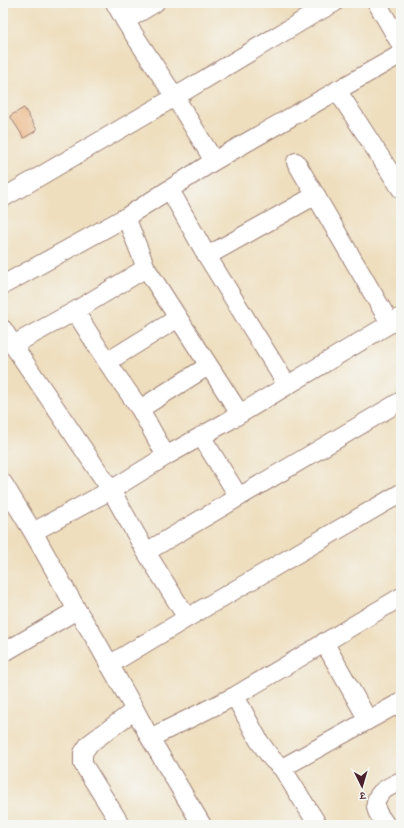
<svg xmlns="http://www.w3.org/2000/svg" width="404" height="828" font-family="'Libre Caslon Text','Noto Serif Devanagari',serif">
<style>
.building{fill:#eab07b}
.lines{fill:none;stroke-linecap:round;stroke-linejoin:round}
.minor-casing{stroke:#9c7e74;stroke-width:20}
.minor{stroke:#fff;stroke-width:18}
</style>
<rect width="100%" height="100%" fill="#f6f6f2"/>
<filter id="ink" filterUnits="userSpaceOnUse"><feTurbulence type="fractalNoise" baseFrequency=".025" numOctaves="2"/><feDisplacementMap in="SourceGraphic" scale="8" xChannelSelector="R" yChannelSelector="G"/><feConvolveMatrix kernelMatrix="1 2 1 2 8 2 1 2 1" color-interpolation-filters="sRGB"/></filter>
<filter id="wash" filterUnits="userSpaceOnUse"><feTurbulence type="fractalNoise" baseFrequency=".012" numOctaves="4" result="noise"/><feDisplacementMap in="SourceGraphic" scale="16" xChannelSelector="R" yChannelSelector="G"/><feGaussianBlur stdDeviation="0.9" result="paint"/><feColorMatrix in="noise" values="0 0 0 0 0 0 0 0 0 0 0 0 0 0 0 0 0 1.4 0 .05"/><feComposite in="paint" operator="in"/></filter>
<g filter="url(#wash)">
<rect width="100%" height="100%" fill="#eedebd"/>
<g id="blocks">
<!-- building -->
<path class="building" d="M 24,108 L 37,130 L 24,138 L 10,116 Z"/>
</g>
</g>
<g filter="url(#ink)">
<use href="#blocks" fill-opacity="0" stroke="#9c7e74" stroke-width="1"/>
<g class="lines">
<defs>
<path id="minor" d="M 115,3 L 125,21 L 175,97 L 214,161
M 377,3 L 401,45
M 125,21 L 155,3
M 337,90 L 401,189
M 296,162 L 390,323
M 170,190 L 207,256 L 287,385
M 3,198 L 175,97 L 312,15 L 334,3
M 126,217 L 146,268 L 240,414
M 207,256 L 316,195
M 3,285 L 126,217 L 214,161 L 401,54
M 75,311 L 107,362 L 140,409 L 166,456
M 3,329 L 13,345 L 111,490 L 146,552
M 13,345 L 75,311 L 146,268
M 107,362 L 178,318
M 140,409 L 208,366
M 201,436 L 239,497
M 3,483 L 33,532 L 77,610 L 94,637 L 135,710 L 150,738 L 202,825
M 33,532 L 111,490 L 166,456 L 230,420 L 401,317
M 187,618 L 146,552 L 401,401
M 324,642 L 368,720
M 3,653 L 77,610
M 109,665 L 187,618 L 401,493
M 235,696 L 259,741 L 272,759 L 282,768 L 318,825
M 150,738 L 235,696 L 401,597
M 282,768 L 401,702
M 121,825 L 83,764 L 83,753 L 89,744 L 135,710
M 386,825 C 383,820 379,816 377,811 C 371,793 389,787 401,781"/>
</defs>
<!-- minor casing -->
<use href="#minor" class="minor-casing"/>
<!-- minor -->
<use href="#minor" class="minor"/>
</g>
</g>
<!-- margin -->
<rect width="404" height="828" fill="none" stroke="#f6f6f2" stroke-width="16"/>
<!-- north arrow -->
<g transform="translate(362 786) rotate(175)" stroke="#f6f6f2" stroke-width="3" paint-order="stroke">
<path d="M0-3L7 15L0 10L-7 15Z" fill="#4a1f2b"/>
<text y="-6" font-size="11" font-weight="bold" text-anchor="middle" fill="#4a1f2b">उ</text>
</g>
</svg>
